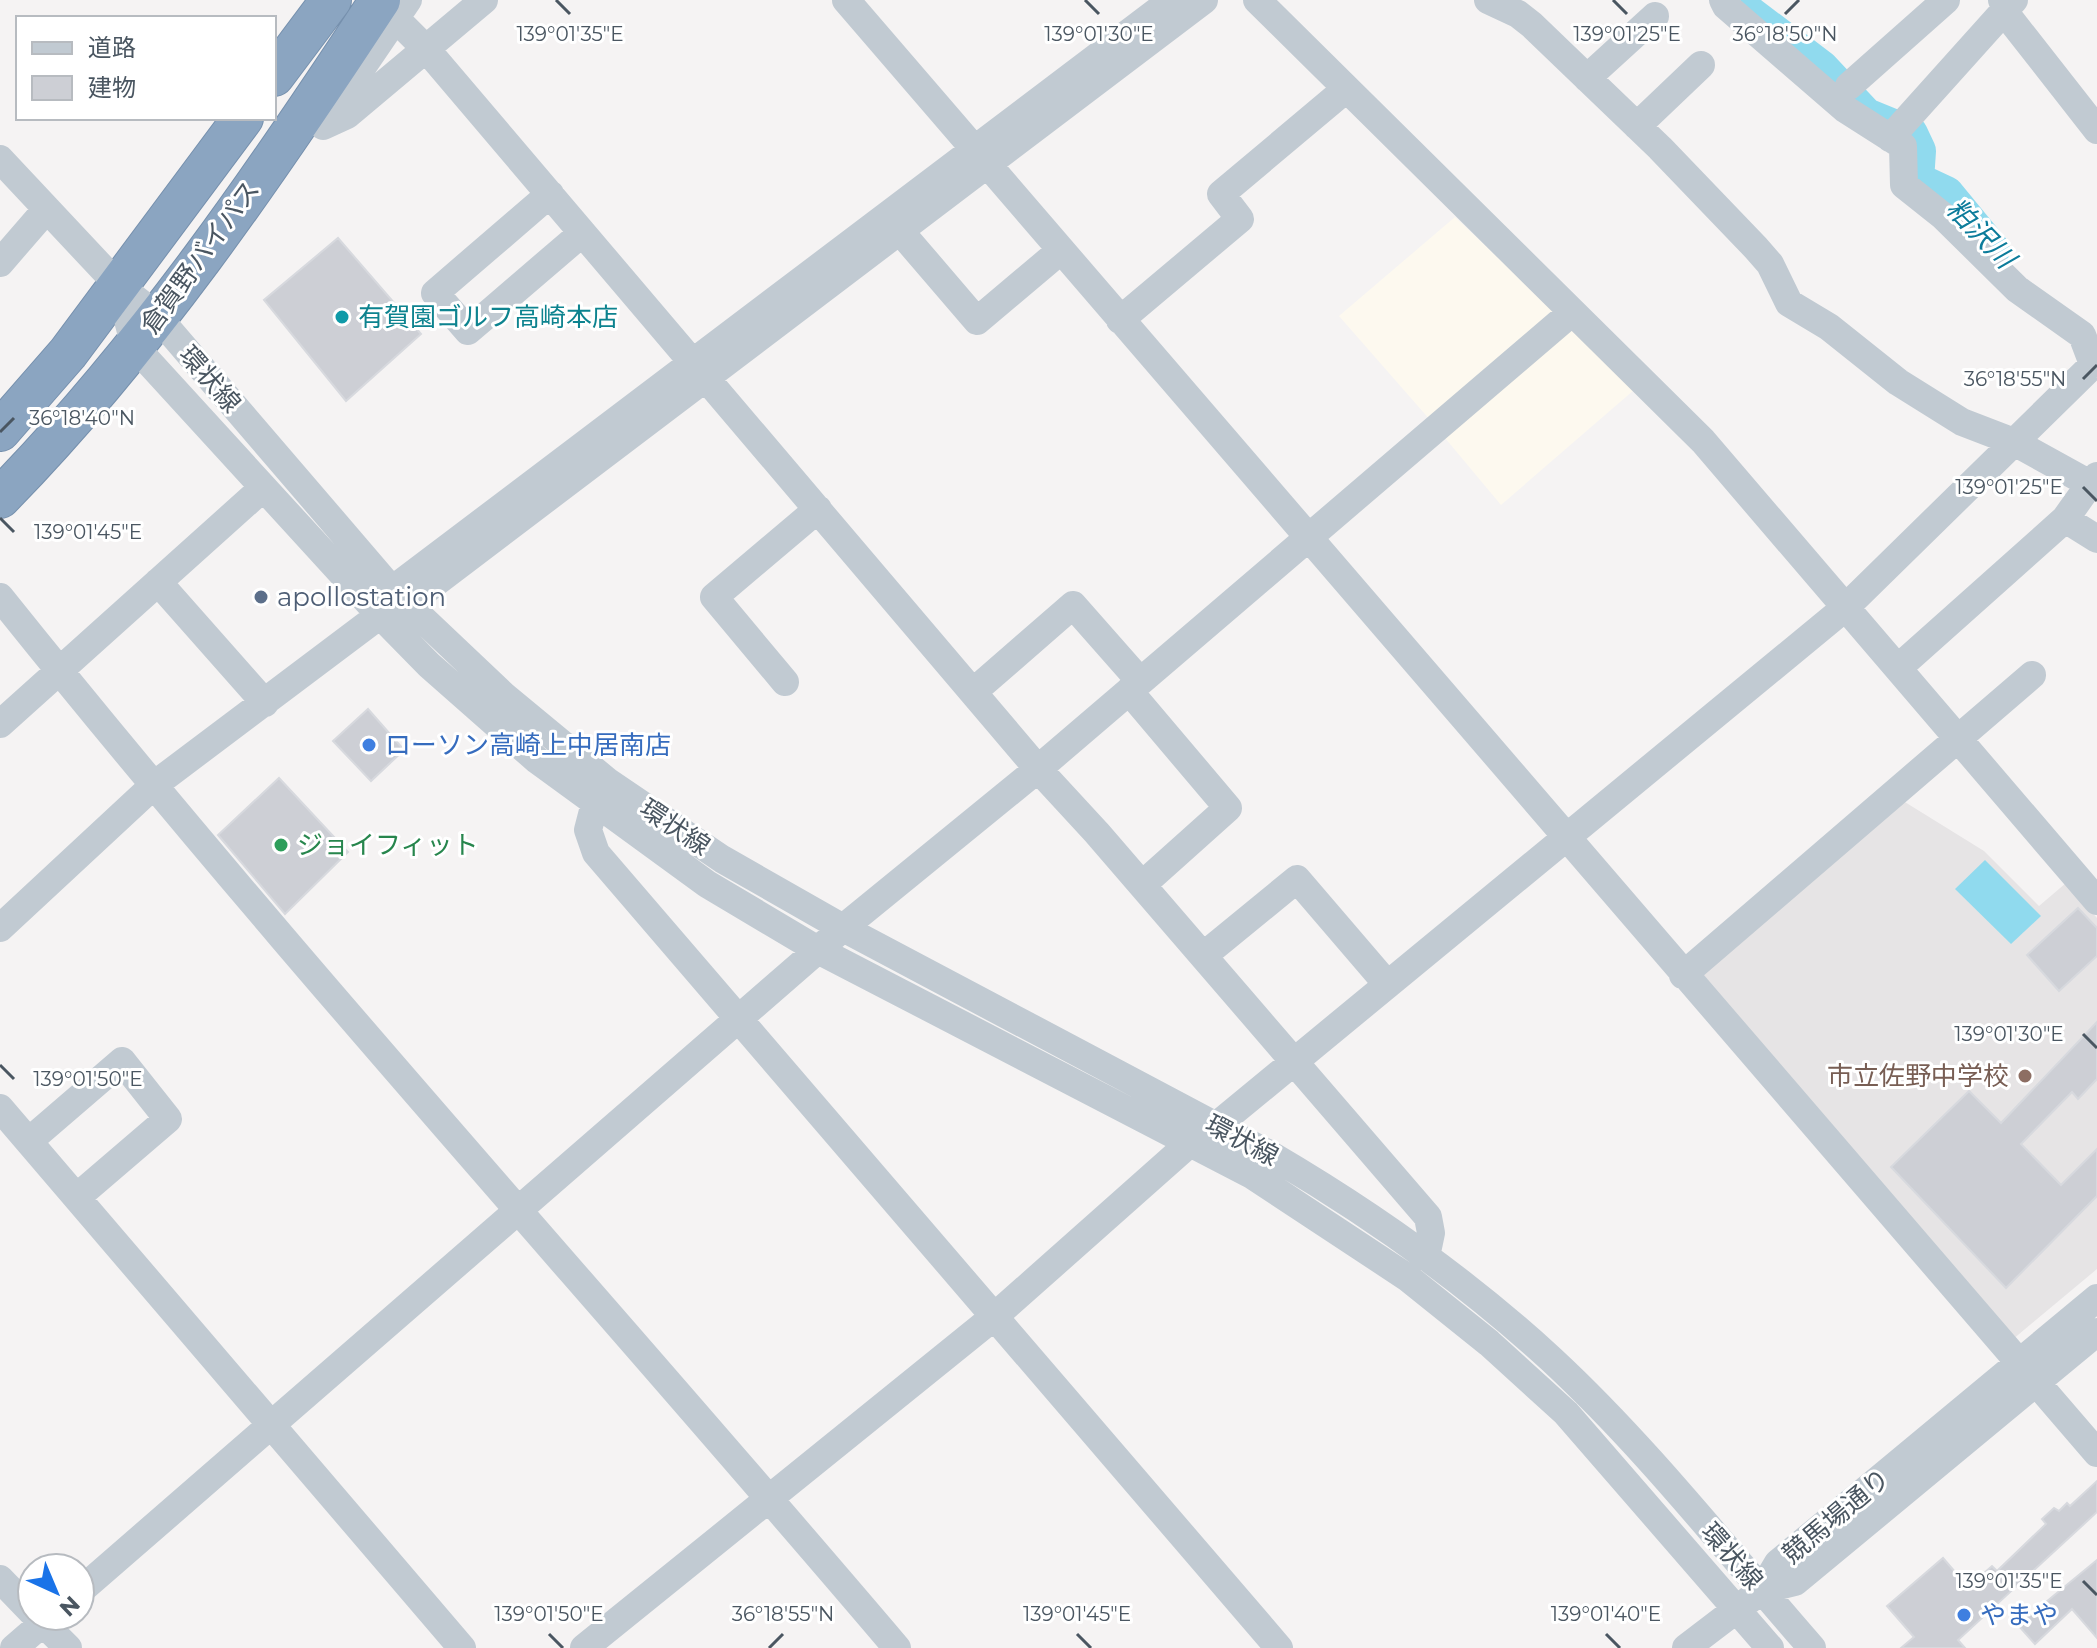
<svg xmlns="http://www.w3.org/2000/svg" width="2097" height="1648" font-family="Montserrat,'Noto Sans JP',sans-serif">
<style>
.commercial{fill:#fdf9ef}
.education{fill:#e6e4e5}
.water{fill:#90daee}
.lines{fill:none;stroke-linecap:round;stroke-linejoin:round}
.river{stroke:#90daee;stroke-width:36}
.building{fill:#cdcfd5;stroke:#d7d9de;stroke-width:2}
.highway-casing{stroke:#7690ad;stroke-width:42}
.minor{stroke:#c1cad2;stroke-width:28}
.highway{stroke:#8ba5c1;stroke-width:40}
.ticks{fill:none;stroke:#4a5661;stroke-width:3}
.culture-dot{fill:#0f9aa8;stroke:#fff;stroke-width:3}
.service-dot{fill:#5c6f8a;stroke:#fff;stroke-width:3}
.shop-dot{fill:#3f7fe0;stroke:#fff;stroke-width:3}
.leisure-dot{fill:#2e9e5b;stroke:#fff;stroke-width:3}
.education-dot{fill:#8d6e63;stroke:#fff;stroke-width:3}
.labels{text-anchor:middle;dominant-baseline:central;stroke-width:6;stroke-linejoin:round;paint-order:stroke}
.street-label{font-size:26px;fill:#4a5661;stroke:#fff}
.culture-label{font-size:26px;fill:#0d838f;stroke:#fff;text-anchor:start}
.service-label{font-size:26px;fill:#4e5e75;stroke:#fff;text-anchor:start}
.shop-label{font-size:26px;fill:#366cbe;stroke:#fff;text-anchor:start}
.leisure-label{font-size:26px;fill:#27864d;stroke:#fff;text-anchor:start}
.education-label{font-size:26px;fill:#785e54;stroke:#fff;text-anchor:end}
.water-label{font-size:28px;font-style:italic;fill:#0c7c9b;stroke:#fff}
.ticks-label{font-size:20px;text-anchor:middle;fill:#4a5661;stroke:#fff;stroke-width:6;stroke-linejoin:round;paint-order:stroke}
</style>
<rect width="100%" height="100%" fill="#f5f3f3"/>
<!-- commercial -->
<path class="commercial" d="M 1455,217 L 1553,310 L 1551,319 L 1431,421 L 1339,316 Z
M 1563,327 L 1573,330 L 1634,390 L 1501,505 L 1440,432 Z"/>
<!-- education -->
<path class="education" d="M 1900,799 L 1984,851 L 2039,906 L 2066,883 L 2097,918 L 2097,1269 L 2012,1340 L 1693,975 Z"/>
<!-- water -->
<path class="water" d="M 1985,860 L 2041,916 L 2011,944 L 1955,889 Z"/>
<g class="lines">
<!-- river -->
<path class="river" d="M 1751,15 L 1821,68 L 1866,116 L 1910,134 L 1918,151 L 1916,180 L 1946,194 L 1992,250"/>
</g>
<!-- building -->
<path class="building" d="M 338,238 L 421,334 L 346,401 L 264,300 Z
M 368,709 L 404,750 L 371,781 L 333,741 Z
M 279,778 L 348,852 L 285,914 L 218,835 Z
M 2078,908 L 2097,928 L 2097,956 L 2059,991 L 2027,955 Z
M 2097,1022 L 2097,1079 L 2078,1099 L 2072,1092 L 2021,1144 L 2061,1185 L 2097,1149 L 2097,1196 L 2006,1288 L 1891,1167 L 1969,1091 L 2001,1123 Z
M 2097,1481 L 2097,1512 L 1958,1640 L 1965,1648 L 1901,1648 L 1914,1637 L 1887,1606 L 1943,1558 L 1968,1587 L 1992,1566 L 1997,1571 L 2046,1524 L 2042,1519 L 2054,1508 L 2059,1511 L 2067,1503 L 2070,1506 Z
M 2097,1560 L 2097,1638 L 2072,1609 L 2035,1644 L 2018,1625 Z"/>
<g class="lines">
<defs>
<path id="highway" d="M 274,76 L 331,0
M 0,431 L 68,353 L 243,118
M 0,498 C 146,349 266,174 380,0"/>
</defs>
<!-- highway casing -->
<use href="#highway" class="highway-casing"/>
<!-- minor -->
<path class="minor" d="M 846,0 L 2097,1453
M 1257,0 L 1703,441 L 2097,901
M 1488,0 L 1518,14 L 1532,25 L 1660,148 L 1756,248 L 1770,264 L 1789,303 L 1829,327 L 1898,382 L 1962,422 L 2014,442 L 2090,484 L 2097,476
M 1723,0 L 1726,6 L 1845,109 L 1903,146 L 1904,185 L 1943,216 L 2017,289 L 2082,335 L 2093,364
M 2002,0 L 2010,19 L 2097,130
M 395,18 L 427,50 L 1038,769 L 1097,833 L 1428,1217 L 1431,1233 L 1426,1257
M 1587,78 L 1655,16
M 1849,86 L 1946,0
M 325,122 L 408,0
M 323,126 L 347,115 L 484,0
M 1637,126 L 1701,65
M 1890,138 L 2014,0
M 0,159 L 119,286 L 156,315 L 392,590 L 503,695 L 607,781 L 722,859 L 843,928 L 1271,1155 C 1370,1213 1466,1281 1551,1359 C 1646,1447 1727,1551 1812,1648
M 550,194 L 435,293 L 468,331 L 581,234
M 899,230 L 977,321 L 1060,251
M 0,263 L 45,211
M 119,286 L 135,347 L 380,615 L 429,665 L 537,760 L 707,884 L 818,950 L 1252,1175 L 1408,1278 L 1489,1343 L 1566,1413 L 1770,1648
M 1120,320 L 1240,219 L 1221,194 L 1346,89
M 2065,519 L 2097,539
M 158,582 L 265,703
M 392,590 L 1172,0
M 0,597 C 288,957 599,1297 897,1648
M 406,605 L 1204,0
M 1898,668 L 2065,519 L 2090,484
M 785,682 L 714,597 L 818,509
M 1129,691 L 1228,808 L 1142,885
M 973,692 L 1073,605 L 1140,681
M 0,724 L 263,488
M 595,803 L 588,830 L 596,853 L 1279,1648
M 0,928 L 154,785 L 380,615
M 1203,956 L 1297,879 L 1387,984
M 1683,975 L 2032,675
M 0,1108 L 462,1648
M 1216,1126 L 1846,607 L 2097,361
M 29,1141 L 122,1061 L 168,1119 L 77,1197
M 0,1579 L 32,1612
M 1762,1590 L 1778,1563 L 2097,1298
M 80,1591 L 843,928 L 1038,769 L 1571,313
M 36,1616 L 68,1648
M 14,1648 L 51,1616
M 584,1648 L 995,1316 L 1191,1142
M 1686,1648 L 1762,1590 L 1795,1582 L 2097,1332"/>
<!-- highway -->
<use href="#highway" class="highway"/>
</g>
<!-- ticks -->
<path class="ticks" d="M 556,0 L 570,14M 1085,0 L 1099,14M 1613,0 L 1627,14M 1785,14 L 1799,0M 2083,379 L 2097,365M 0,432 L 14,418M 2083,487 L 2097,501M 0,518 L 14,532M 2083,1034 L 2097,1048M 0,1065 L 14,1079M 2083,1581 L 2097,1595M 549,1634 L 563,1648M 1077,1634 L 1091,1648M 1606,1634 L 1620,1648M 769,1648 L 783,1634"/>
<!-- markers -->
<circle class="culture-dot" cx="342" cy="317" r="8"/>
<circle class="service-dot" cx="261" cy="597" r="8"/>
<g class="shop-dot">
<circle cx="369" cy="745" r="8"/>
<circle cx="1964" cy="1615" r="8"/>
</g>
<circle class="leisure-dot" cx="281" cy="845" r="8"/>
<circle class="education-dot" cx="2025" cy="1076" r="8"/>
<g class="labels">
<!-- street labels -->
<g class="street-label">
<text transform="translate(200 257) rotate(-54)">倉賀野バイパス</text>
<text transform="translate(210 379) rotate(49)">環状線</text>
<text transform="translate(675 827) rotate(34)">環状線</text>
<text transform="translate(1242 1140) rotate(28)">環状線</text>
<text transform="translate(1836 1516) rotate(-40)">競馬場通り</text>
<text transform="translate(1732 1556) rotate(49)">環状線</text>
</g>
<!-- culture labels -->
<g class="culture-label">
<text x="358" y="317">有賀園ゴルフ高崎本店</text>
</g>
<!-- service labels -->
<g class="service-label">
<text x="277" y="597">apollostation</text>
</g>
<!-- shop labels -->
<g class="shop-label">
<text x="385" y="745">ローソン高崎上中居南店</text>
<text x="1980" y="1615">やまや</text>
</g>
<!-- leisure labels -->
<g class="leisure-label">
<text x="297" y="845">ジョイフィット</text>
</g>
<!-- education labels -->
<g class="education-label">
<text x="2009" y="1076">市立佐野中学校</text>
</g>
<!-- water labels -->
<g class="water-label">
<text transform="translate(1981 233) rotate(46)">粕沢川</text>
</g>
</g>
<g class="ticks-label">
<text x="1785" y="41">36°18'50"N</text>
<text x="570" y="41">139°01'35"E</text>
<text x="1099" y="41">139°01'30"E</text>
<text x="1627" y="41">139°01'25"E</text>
<text x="2015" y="386">36°18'55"N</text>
<text x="82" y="425">36°18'40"N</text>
<text x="2009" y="494">139°01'25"E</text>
<text x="88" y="539">139°01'45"E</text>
<text x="2009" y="1041">139°01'30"E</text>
<text x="88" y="1086">139°01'50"E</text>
<text x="2009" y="1588">139°01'35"E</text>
<text x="549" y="1621">139°01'50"E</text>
<text x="1077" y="1621">139°01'45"E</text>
<text x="1606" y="1621">139°01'40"E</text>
<text x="783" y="1621">36°18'55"N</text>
</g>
<!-- legend -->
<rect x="16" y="16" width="260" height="104" fill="#ffffff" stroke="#b7bbc0" stroke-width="2"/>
<rect x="32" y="42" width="40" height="12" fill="#c1cad2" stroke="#b7bbc0" stroke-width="2"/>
<text x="88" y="56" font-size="24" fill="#4a5661">道路</text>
<rect x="32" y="76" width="40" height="24" fill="#cdcfd5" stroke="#b7bbc0" stroke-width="2"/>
<text x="88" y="96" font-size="24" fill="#4a5661">建物</text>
<!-- north arrow -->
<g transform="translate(56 1592) rotate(136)"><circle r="38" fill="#ffffff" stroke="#b7bbc0" stroke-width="2"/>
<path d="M0-6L14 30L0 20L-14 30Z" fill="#1a73e8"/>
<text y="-12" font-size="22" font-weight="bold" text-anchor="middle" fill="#4a5661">N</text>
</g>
</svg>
